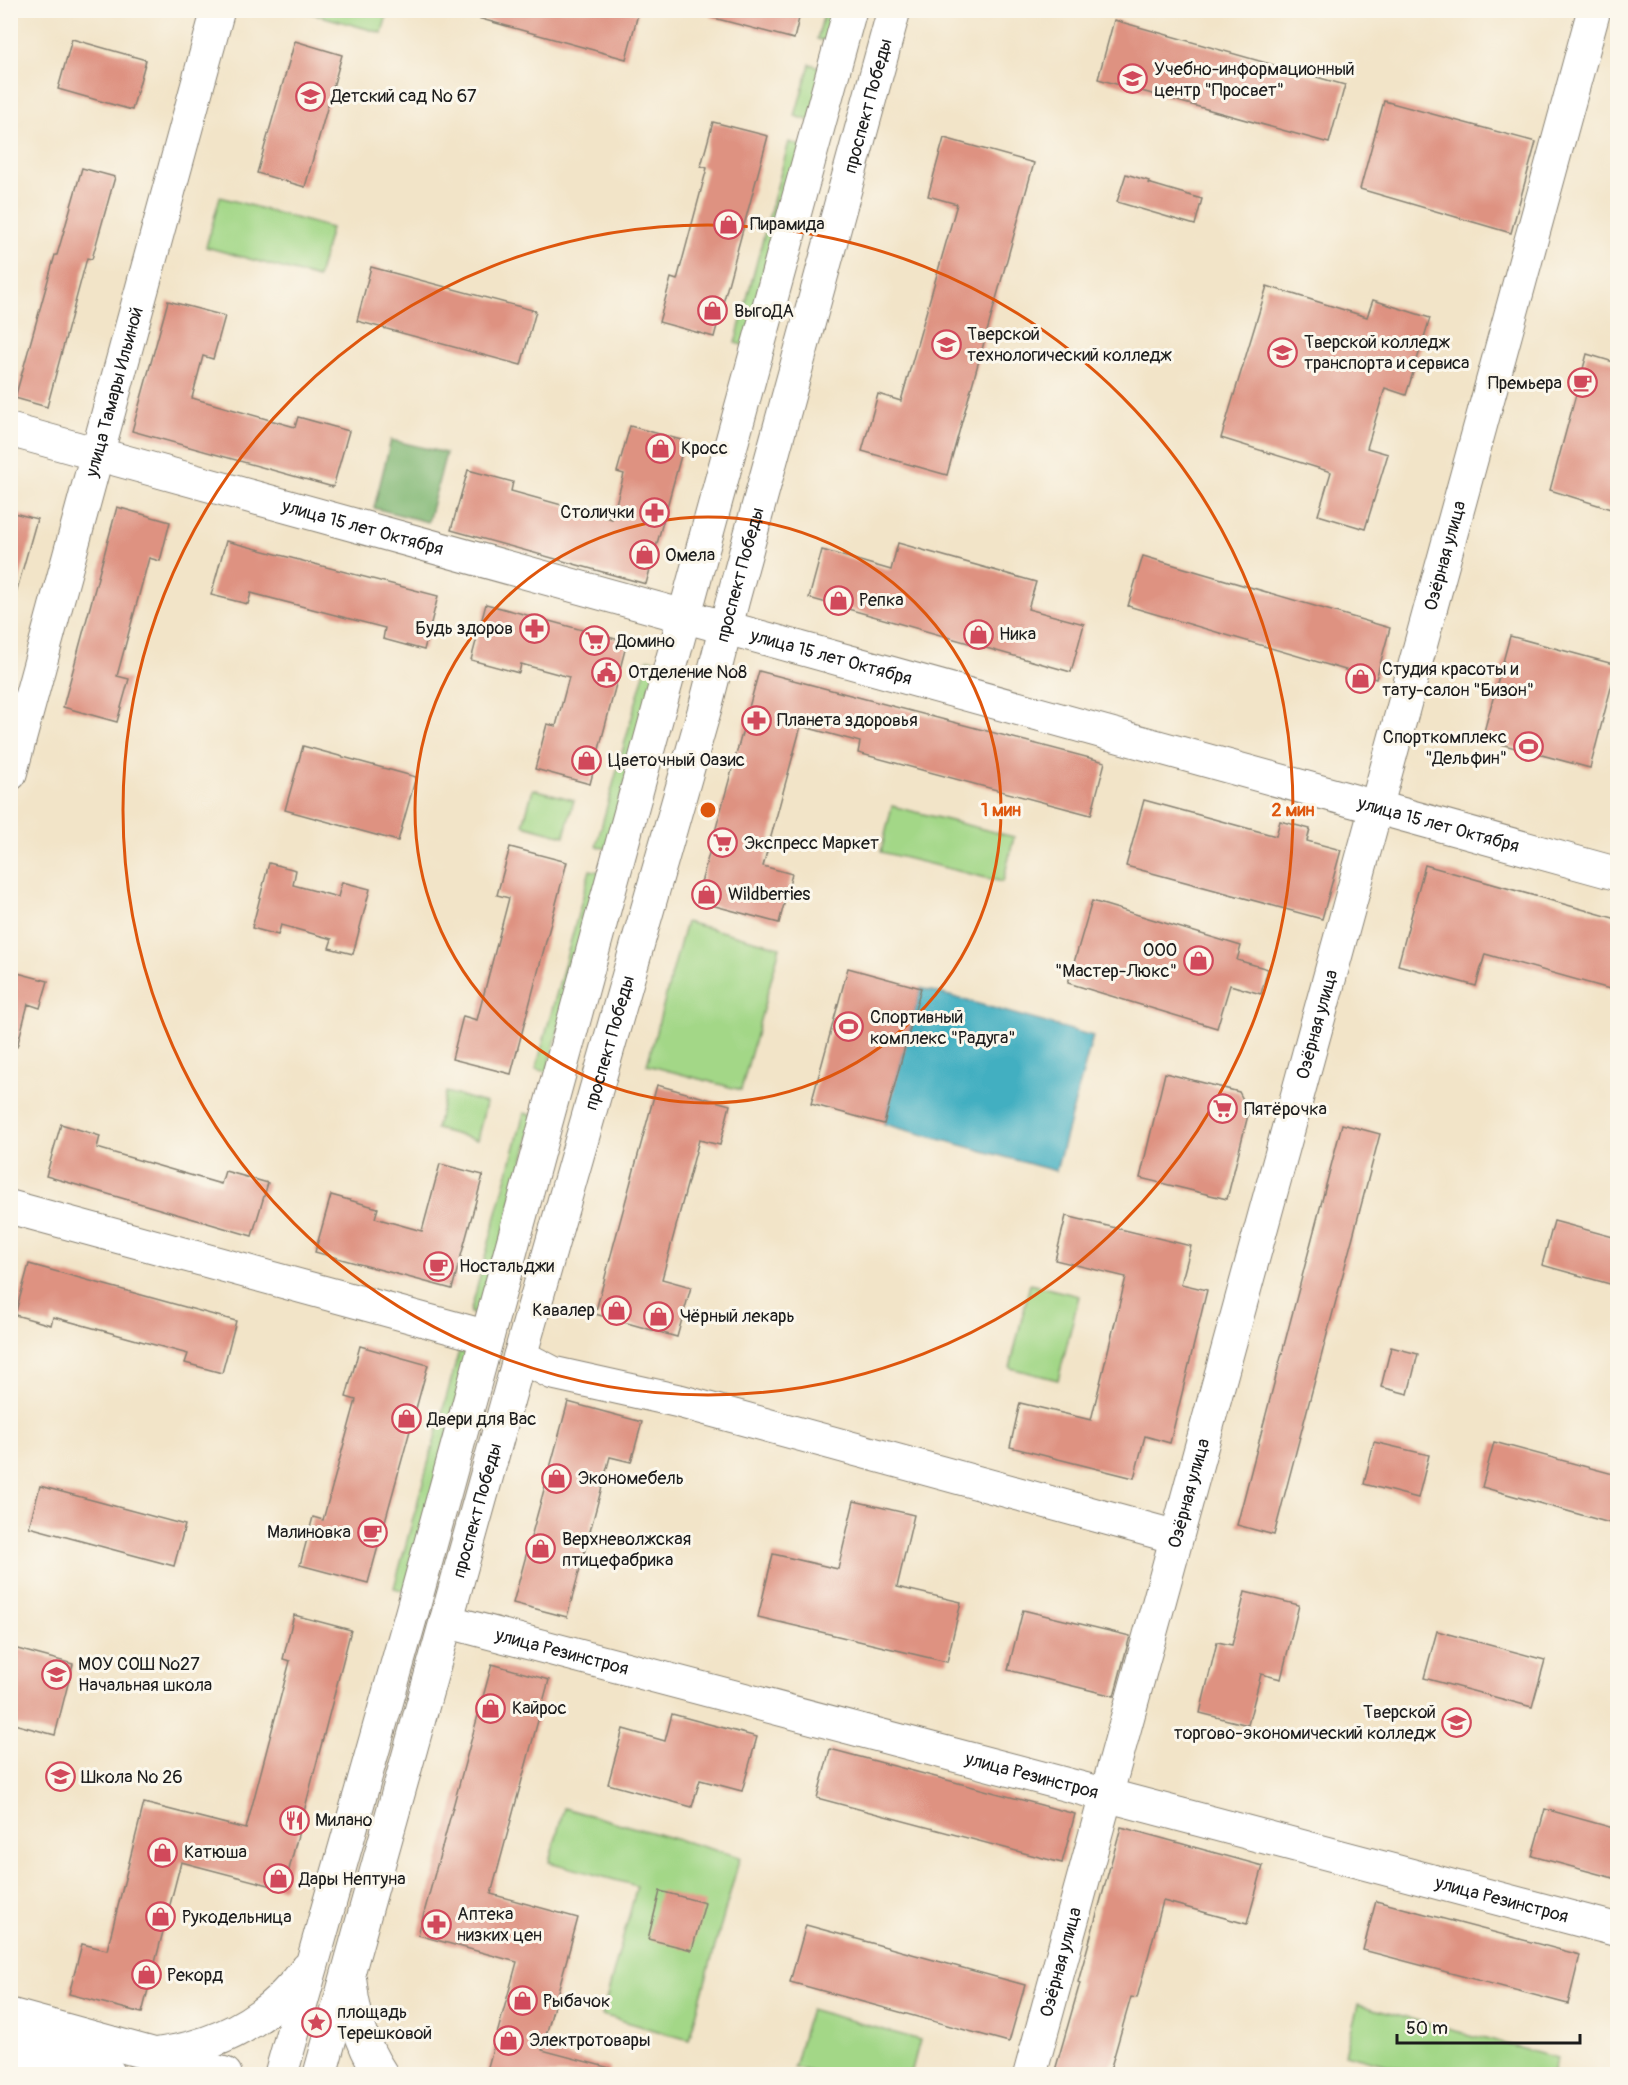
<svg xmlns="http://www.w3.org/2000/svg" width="1628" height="2085" font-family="Pangolin,sans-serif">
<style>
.green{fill:#a3d787;stroke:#607a52;stroke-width:1.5}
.forest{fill:#82b874;stroke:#4f6a48;stroke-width:1.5}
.water{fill:#43afc1;stroke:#30666e;stroke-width:1.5}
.building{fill:#de9281}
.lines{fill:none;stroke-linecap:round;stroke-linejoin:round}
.minor-casing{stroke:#878072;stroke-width:35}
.major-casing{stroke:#878072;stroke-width:35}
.minor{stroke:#fff;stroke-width:33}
.major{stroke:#fff;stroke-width:33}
.ring{fill:none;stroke:#de560d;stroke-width:3}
.labels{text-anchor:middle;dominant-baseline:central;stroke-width:6;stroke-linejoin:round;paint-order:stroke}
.poi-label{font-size:18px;fill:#1c1c1c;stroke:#fbf7ec;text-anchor:start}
.street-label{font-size:18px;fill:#1c1c1c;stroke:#fbf7ec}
.centre{fill:#de560d;stroke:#fbf7ec;stroke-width:3}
.ring-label{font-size:18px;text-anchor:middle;font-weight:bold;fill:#de560d;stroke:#fbf7ec;stroke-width:6;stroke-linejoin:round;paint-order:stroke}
</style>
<rect width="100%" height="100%" fill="#fbf7ec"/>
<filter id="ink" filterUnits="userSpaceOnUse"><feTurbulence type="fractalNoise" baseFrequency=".0167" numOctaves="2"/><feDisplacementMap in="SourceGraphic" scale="12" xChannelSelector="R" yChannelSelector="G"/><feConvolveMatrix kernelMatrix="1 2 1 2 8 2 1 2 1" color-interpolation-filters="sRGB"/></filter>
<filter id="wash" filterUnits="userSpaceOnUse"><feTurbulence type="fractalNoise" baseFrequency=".008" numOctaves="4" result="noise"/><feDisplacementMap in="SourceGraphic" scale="24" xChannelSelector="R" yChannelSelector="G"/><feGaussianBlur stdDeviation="1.35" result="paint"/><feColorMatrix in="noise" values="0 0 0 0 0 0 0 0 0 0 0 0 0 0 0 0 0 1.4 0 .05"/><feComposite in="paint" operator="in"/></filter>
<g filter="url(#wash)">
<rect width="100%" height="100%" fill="#f2e4c8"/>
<!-- green -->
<path class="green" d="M 303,11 L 388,11 L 382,33 Z
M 825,11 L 841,11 L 833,43 L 817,39 Z
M 810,64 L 825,69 L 811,121 L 795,116 Z
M 789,142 L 804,147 L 750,347 L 735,343 Z
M 220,197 L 331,228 L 318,278 L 206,247 Z
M 648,659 L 659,661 L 607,849 L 596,846 Z
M 533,789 L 574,800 L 564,836 L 523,825 Z
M 892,806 L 1014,837 L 1003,882 L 881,852 Z
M 590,870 L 601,872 L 547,1072 L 536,1069 Z
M 686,922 L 780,947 L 741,1090 L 647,1065 Z
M 446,1092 L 486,1103 L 477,1140 L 436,1129 Z
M 524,1113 L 535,1116 L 482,1316 L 470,1313 Z
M 1030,1284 L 1079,1296 L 1058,1380 L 1010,1368 Z
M 459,1351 L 470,1354 L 405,1591 L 394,1588 Z
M 564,1808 L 740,1857 L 689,2040 L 602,2015 L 637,1886 L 549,1862 Z
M 1358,2005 L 1557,2058 L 1552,2074 L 1421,2074 L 1345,2054 Z
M 810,2009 L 920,2040 L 911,2074 L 819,2074 L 794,2067 Z"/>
<!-- forest -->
<path class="forest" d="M 391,440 L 446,453 L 428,522 L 374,508 Z"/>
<!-- water -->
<path class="water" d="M 921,988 L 1093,1036 L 1056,1171 L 884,1124 Z"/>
<g id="blocks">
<!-- building -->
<path class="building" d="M 474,10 L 627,10 L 638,14 L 626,59 L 474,17 Z
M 711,10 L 801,10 L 794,39 L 710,17 Z
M 1114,20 L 1345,85 L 1329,143 L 1098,79 Z
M 72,39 L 146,60 L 132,110 L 58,89 Z
M 295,41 L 342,55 L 305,187 L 257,173 Z
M 1384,101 L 1536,142 L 1511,233 L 1360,189 Z
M 713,122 L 768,136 L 714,337 L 659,322 L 671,278 L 677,280 L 707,168 L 701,166 Z
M 944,138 L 1034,163 L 947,475 L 862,451 L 878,394 L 901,401 L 957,204 L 928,196 Z
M 82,168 L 115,177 L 92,259 L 87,258 L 47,407 L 15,398 L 55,255 L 57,255 Z
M 1126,174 L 1149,181 L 1148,183 L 1202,199 L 1195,225 L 1117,202 Z
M 371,267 L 536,311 L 521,365 L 357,321 Z
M 1267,286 L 1367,317 L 1373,300 L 1430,318 L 1406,395 L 1385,388 L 1367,448 L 1388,454 L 1365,529 L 1318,515 L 1331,472 L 1221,438 Z
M 168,301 L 225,316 L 213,359 L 203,356 L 192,398 L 295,427 L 298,417 L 349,431 L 333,487 L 132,431 Z
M 1587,354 L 1617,363 L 1617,511 L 1550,490 Z
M 630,426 L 685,441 L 646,584 L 451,530 L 468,470 L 513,482 L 511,491 L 612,519 L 624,474 L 617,472 Z
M 117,507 L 170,522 L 160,561 L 149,558 L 117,676 L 129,679 L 117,722 L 63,707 Z
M 10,512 L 37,519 L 16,593 L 10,593 Z
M 226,541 L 438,596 L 424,650 L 383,639 L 385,628 L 251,593 L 248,604 L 211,595 Z
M 898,543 L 1036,582 L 1028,609 L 1084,624 L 1071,672 L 809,598 L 822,550 L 891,570 Z
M 1143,556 L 1390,628 L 1376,679 L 1128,606 Z
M 486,604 L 627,642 L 590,784 L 535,769 L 547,724 L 556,726 L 569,677 L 521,664 L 519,673 L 471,660 Z
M 1510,636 L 1617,665 L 1590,768 L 1482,739 Z
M 759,671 L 1105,762 L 1091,815 L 858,753 L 860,742 L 801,726 L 763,866 L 792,874 L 779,923 L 696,901 Z
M 303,746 L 416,777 L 398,841 L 285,810 Z
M 1144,800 L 1276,836 L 1280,821 L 1310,829 L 1307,841 L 1341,850 L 1322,919 L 1126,866 Z
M 510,847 L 567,862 L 511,1074 L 452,1059 L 463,1016 L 477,1020 L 509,898 L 497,895 Z
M 269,863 L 296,870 L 293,885 L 338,897 L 342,882 L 370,889 L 353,954 L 329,948 L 332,939 L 281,925 L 278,935 L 252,928 Z
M 1425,865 L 1617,919 L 1617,991 L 1485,954 L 1476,986 L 1398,965 Z
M 1092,901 L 1241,946 L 1237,960 L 1268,969 L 1261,994 L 1230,985 L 1217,1028 L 1068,983 Z
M 848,968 L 921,988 L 884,1124 L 811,1104 Z
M 10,971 L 48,981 L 40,1008 L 28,1004 L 17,1047 L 10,1046 Z
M 1165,1073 L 1239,1092 L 1249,1111 L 1227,1199 L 1140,1178 Z
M 657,1085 L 730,1105 L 720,1145 L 699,1140 L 662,1279 L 691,1287 L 677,1337 L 595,1314 Z
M 61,1124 L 100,1136 L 97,1148 L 221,1184 L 225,1171 L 268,1183 L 252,1236 L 46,1176 Z
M 1342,1124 L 1380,1134 L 1274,1535 L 1237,1525 Z
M 440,1164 L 483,1175 L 452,1289 L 315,1252 L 331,1195 L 378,1208 L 375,1218 L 422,1231 Z
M 1066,1216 L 1191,1246 L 1181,1284 L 1207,1290 L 1170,1443 L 1145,1436 L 1134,1478 L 1010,1447 L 1020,1403 L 1091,1420 L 1126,1277 L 1055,1260 Z
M 1554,1221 L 1617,1238 L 1617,1286 L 1542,1265 Z
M 29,1264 L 236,1321 L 222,1373 L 185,1363 L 188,1354 L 53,1317 L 51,1325 L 15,1315 Z
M 360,1346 L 428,1365 L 368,1583 L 300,1565 L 313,1517 L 323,1520 L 356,1400 L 346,1397 Z
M 1391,1347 L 1418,1354 L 1408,1394 L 1381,1387 Z
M 568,1402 L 642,1422 L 631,1462 L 610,1457 L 567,1617 L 513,1603 Z
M 1374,1442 L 1429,1455 L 1418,1498 L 1364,1484 Z
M 1494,1442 L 1617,1475 L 1617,1525 L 1482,1487 Z
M 40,1486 L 185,1525 L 174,1566 L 29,1527 Z
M 854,1501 L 914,1515 L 897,1587 L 961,1602 L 947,1662 L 758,1617 L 773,1554 L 838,1569 Z
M 1245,1592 L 1299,1605 L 1281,1679 L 1261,1674 L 1248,1725 L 1200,1713 L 1217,1642 L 1232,1645 Z
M 1023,1610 L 1130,1636 L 1114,1696 L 1008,1670 Z
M 294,1615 L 351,1630 L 284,1889 L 181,1862 L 142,2013 L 69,1994 L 82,1944 L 107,1950 L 144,1803 L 246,1829 L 290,1661 L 283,1659 Z
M 1437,1631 L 1545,1660 L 1532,1707 L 1424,1678 Z
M 10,1647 L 73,1664 L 55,1735 L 10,1723 Z
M 492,1664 L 549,1680 L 491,1894 L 578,1918 L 542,2050 L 610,2068 L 610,2074 L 486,2074 L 517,1962 L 418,1935 Z
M 672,1714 L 757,1737 L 742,1791 L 700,1780 L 692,1807 L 608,1784 L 623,1729 L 665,1741 Z
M 830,1749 L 1075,1814 L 1062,1863 L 817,1798 Z
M 1545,1809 L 1617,1829 L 1617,1879 L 1532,1856 Z
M 1121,1827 L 1263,1866 L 1247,1924 L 1163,1901 L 1137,1998 L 1131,1997 L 1109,2074 L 1054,2074 L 1080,1983 L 1078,1982 Z
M 660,1891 L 705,1903 L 692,1950 L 648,1939 Z
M 1376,1901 L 1580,1955 L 1568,2004 L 1363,1950 Z
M 806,1925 L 1025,1985 L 1009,2042 L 790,1982 Z"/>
</g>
</g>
<g filter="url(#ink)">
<use href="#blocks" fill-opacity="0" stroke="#878072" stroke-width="1.5"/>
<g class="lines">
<defs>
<g id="minor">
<path id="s1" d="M 10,430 L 1618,874"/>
<path id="s2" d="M 10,774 L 218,10"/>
<path d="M 10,1207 L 487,1337"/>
<path d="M 520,1356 L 553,1373 L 679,1401 L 1176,1537"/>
<path id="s3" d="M 446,1621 L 1618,1930"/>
<path id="s4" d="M 1030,2074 L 1594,10"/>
</g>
<g id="major">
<path d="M 350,1981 C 353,2014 363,2047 381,2074"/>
<path d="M 10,2015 L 225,2074"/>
<path d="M 10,2048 L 109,2074"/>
<path d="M 159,2054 C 219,2046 270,2019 307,1969"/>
<path d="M 281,2074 L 412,1612 L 850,10"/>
<path id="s5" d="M 320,2074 L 520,1356 L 705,708 L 733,599 L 894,10"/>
</g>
</defs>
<!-- minor casing -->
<use href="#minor" class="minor-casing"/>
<!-- major casing -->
<use href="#major" class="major-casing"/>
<!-- minor -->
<use href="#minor" class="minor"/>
<!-- major -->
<use href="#major" class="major"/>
</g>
</g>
<!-- distance rings -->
<g class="ring">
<circle cx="708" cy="810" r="293"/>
<circle cx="708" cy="810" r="585"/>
</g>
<!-- icons -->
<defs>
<symbol id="university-ring" viewBox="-11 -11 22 22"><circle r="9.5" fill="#fbf7ec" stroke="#d1495b" stroke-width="1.5"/><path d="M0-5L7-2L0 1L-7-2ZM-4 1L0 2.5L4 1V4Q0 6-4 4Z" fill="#d1495b"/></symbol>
<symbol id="school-ring" viewBox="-11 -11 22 22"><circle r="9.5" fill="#fbf7ec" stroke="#d1495b" stroke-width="1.5"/><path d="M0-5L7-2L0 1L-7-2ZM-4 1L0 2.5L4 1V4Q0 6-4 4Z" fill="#d1495b"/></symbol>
<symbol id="shop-ring" viewBox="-11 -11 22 22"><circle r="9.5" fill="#fbf7ec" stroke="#d1495b" stroke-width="1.5"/><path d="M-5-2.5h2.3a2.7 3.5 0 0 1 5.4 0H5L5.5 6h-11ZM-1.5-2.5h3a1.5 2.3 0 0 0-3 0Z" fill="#d1495b"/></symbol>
<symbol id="cafe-ring" viewBox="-11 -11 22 22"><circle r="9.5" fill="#fbf7ec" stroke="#d1495b" stroke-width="1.5"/><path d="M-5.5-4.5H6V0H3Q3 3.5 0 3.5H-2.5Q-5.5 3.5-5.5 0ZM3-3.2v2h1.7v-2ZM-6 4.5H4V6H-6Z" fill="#d1495b"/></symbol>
<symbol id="pharmacy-ring" viewBox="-11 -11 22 22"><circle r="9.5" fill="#fbf7ec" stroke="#d1495b" stroke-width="1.5"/><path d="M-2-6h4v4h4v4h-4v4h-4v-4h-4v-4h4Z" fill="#d1495b"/></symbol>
<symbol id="supermarket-ring" viewBox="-11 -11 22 22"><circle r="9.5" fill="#fbf7ec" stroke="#d1495b" stroke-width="1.5"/><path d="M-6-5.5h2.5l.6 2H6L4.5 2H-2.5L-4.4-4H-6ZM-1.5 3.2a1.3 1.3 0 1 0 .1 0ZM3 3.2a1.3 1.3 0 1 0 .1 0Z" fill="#d1495b"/></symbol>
<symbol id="civic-ring" viewBox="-11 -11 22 22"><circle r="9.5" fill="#fbf7ec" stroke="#d1495b" stroke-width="1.5"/><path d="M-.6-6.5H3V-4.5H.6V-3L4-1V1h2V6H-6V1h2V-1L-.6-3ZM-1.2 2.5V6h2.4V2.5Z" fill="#d1495b"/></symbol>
<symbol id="stadium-ring" viewBox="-11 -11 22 22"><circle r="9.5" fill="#fbf7ec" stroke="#d1495b" stroke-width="1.5"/><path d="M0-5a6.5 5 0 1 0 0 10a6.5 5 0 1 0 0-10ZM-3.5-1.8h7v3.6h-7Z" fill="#d1495b"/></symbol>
<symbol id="restaurant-ring" viewBox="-11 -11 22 22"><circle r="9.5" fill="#fbf7ec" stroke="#d1495b" stroke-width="1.5"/><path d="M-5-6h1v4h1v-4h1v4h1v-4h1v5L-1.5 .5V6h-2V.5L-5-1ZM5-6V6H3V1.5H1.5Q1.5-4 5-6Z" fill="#d1495b"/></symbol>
<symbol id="sight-ring" viewBox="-11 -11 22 22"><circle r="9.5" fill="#fbf7ec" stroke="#d1495b" stroke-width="1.5"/><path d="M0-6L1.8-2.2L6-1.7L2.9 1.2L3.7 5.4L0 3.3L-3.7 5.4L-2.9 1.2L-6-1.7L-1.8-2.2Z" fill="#d1495b"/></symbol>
</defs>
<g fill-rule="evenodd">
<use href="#university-ring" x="1116" y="62" width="33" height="33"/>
<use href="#school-ring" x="294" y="80" width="33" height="33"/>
<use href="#shop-ring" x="712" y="208" width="33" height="33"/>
<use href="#shop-ring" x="696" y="294" width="33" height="33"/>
<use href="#university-ring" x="930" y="328" width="33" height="33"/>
<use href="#university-ring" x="1266" y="336" width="33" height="33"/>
<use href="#cafe-ring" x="1566" y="366" width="33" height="33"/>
<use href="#shop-ring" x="644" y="432" width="33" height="33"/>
<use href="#pharmacy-ring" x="638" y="496" width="33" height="33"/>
<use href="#shop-ring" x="628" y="538" width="33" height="33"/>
<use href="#shop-ring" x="822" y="584" width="33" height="33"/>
<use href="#pharmacy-ring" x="518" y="612" width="33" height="33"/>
<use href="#shop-ring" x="962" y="618" width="33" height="33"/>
<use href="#supermarket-ring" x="578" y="624" width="33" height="33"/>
<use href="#civic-ring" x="590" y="656" width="33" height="33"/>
<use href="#shop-ring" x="1344" y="662" width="33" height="33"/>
<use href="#pharmacy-ring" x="740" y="704" width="33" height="33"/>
<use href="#stadium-ring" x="1512" y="730" width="33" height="33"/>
<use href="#shop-ring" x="570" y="744" width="33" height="33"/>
<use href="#supermarket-ring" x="706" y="826" width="33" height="33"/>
<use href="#shop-ring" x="690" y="878" width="33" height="33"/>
<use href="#shop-ring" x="1182" y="944" width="33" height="33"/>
<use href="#stadium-ring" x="832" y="1010" width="33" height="33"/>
<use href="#supermarket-ring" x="1206" y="1092" width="33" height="33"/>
<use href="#cafe-ring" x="422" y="1250" width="33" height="33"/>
<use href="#shop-ring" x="600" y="1294" width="33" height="33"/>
<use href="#shop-ring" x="642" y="1300" width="33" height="33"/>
<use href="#shop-ring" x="390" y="1402" width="33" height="33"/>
<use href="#shop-ring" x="540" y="1462" width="33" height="33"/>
<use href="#cafe-ring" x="356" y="1516" width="33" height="33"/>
<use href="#shop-ring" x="524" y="1532" width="33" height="33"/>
<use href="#school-ring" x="40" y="1658" width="33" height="33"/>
<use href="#shop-ring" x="474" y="1692" width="33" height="33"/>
<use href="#university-ring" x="1440" y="1706" width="33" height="33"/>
<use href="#school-ring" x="44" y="1760" width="33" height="33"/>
<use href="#restaurant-ring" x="278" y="1804" width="33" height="33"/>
<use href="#shop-ring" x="146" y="1836" width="33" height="33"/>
<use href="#shop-ring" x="262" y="1862" width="33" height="33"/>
<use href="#shop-ring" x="144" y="1900" width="33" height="33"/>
<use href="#pharmacy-ring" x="420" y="1908" width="33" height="33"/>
<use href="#shop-ring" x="130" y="1958" width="33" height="33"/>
<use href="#shop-ring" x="506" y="1984" width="33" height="33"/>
<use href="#sight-ring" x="300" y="2006" width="33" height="33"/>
<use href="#shop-ring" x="492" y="2024" width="33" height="33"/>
</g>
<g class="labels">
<!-- poi labels -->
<g class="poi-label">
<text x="1154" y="69">Учебно-информационный<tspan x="1154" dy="21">центр "Просвет"</tspan></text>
<text x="331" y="96">Детский сад № 67</text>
<text x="750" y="224">Пирамида</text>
<text x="734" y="311">ВыгоДА</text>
<text x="967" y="334">Тверской<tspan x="967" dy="21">технологический колледж</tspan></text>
<text x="1304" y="342">Тверской колледж<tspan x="1304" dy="21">транспорта и сервиса</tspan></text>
<text x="1562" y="383" text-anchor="end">Премьера</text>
<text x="681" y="448">Кросс</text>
<text x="634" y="512" text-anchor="end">Столички</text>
<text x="665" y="555">Омела</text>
<text x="859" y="600">Репка</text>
<text x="513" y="628" text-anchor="end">Будь здоров</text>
<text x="999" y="634">Ника</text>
<text x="616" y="641">Домино</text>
<text x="1382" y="669">Студия красоты и<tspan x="1382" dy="21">тату-салон "Бизон"</tspan></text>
<text x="628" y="672">Отделение №8</text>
<text x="777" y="720">Планета здоровья</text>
<text x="1507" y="737" text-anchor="end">Спорткомплекс<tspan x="1507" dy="21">"Дельфин"</tspan></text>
<text x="608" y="760">Цветочный Оазис</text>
<text x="744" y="843">Экспресс Маркет</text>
<text x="728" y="894">Wildberries</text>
<text x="1177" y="950" text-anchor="end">ООО<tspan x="1177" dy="21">"Мастер-Люкс"</tspan></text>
<text x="870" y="1017">Спортивный<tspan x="870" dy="21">комплекс "Радуга"</tspan></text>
<text x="1244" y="1109">Пятёрочка</text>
<text x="459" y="1266">Ностальджи</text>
<text x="595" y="1310" text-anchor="end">Кавалер</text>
<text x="680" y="1316">Чёрный лекарь</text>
<text x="427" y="1419">Двери для Вас</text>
<text x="578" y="1478">Экономебель</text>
<text x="351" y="1532" text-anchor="end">Малиновка</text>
<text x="562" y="1539">Верхневолжская<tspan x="562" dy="21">птицефабрика</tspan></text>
<text x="78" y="1664">МОУ СОШ №27<tspan x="78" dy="21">Начальная школа</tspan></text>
<text x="512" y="1708">Кайрос</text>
<text x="1436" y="1712" text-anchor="end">Тверской<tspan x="1436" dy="21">торгово-экономический колледж</tspan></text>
<text x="81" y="1777">Школа № 26</text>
<text x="315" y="1820">Милано</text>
<text x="184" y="1852">Катюша</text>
<text x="299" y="1879">Дары Нептуна</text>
<text x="457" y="1914">Аптека<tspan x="457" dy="21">низких цен</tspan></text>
<text x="182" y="1917">Рукодельница</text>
<text x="167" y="1975">Рекорд</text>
<text x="543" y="2001">Рыбачок</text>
<text x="337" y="2012">площадь<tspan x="337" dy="21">Терешковой</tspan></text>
<text x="529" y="2040">Электротовары</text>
</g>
<!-- street labels -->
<g class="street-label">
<text stroke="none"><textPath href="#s5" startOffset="2043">проспект Победы</textPath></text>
<text stroke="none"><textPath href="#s2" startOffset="396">улица Тамары Ильиной</textPath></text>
<text stroke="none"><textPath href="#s1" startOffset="366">улица 15 лет Октября</textPath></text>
<text stroke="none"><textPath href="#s4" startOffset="1574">Озёрная улица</textPath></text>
<text stroke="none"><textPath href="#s5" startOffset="1557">проспект Победы</textPath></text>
<text stroke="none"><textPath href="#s1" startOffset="852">улица 15 лет Октября</textPath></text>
<text stroke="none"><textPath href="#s1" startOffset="1482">улица 15 лет Октября</textPath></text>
<text stroke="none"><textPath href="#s4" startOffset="1088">Озёрная улица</textPath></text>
<text stroke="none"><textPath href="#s5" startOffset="1071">проспект Победы</textPath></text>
<text stroke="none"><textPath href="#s4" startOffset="602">Озёрная улица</textPath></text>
<text stroke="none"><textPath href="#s5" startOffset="585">проспект Победы</textPath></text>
<text stroke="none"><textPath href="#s3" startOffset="120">улица Резинстроя</textPath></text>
<text stroke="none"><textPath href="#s3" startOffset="606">улица Резинстроя</textPath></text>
<text stroke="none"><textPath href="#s3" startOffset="1092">улица Резинстроя</textPath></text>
<text stroke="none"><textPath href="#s4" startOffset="116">Озёрная улица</textPath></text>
</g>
</g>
<circle cx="708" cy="810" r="9" class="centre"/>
<g class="ring-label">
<text x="1001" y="816">1 мин</text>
<text x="1293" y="816">2 мин</text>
</g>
<!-- margin -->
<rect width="1628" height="2085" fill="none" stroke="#fbf7ec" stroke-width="36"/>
<!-- scale -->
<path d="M1397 2034v9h183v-9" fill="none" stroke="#1c1c1c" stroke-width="3"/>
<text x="1406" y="2034" font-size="18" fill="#1c1c1c" stroke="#fbf7ec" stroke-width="4.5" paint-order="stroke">50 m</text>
</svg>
